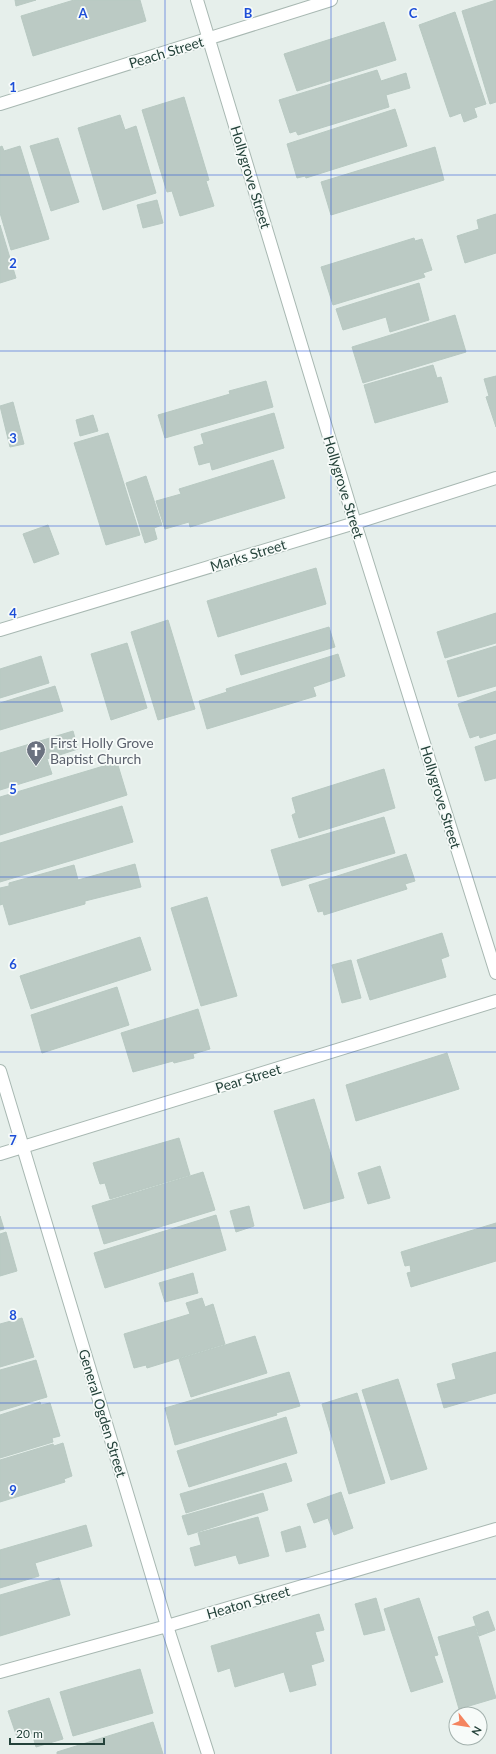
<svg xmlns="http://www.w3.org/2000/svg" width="496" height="1754" font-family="Lato,sans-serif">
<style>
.building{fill:#bbcac4;stroke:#b8c9c2}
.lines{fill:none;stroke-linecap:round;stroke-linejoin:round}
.minor-casing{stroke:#a8b8b2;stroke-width:14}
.minor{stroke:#fff;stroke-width:12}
.grid{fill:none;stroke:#1d4ed8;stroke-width:1;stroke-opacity:0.55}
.labels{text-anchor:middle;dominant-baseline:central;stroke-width:3.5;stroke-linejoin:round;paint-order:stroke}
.street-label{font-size:14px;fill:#24423a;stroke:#f7fbf9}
.worship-label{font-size:14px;fill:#5b616d;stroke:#f7fbf9;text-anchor:start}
.grid-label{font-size:13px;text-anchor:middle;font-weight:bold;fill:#1d4ed8;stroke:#f7fbf9;stroke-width:3.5;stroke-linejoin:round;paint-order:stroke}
</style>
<rect width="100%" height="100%" fill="#e6efeb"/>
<!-- building -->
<path class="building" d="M 15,0 L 36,0 L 16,6 Z
M 74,0 L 140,0 L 146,21 L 33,56 L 21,16 Z
M 496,0 L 496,102 L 490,104 L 462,11 Z
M 455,12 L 486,104 L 474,108 L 477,117 L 464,122 L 461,113 L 450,117 L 419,25 Z
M 384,22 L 396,60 L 297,91 L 284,54 Z
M 377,70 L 381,81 L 406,73 L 410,88 L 386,95 L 389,107 L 298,135 L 296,131 L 290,133 L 279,100 Z
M 184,97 L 209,180 L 206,181 L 214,206 L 180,216 L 172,191 L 167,192 L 142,110 Z
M 395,109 L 407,146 L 306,178 L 305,176 L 297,178 L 287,144 Z
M 120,115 L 125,130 L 136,126 L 156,193 L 103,210 L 78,128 Z
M 58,138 L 79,202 L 51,211 L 30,146 Z
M 2,146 L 4,151 L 20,146 L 49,239 L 11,250 L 0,213 L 0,147 Z
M 435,147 L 444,180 L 331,215 L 321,182 Z
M 157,200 L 163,223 L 143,228 L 137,205 Z
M 496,214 L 496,253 L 465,263 L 457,236 L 479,229 L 477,220 Z
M 0,225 L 16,278 L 0,283 Z
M 414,238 L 415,241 L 422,239 L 432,270 L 423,273 L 425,277 L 333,305 L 321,267 Z
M 419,283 L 429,320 L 390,332 L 386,317 L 343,330 L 336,309 Z
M 455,315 L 466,352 L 363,383 L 352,347 Z
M 433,365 L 437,378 L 441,377 L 448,402 L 375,423 L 364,385 Z
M 496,376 L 496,427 L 486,397 L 489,396 L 484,379 Z
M 266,381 L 273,407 L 165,438 L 158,415 L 230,394 L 229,391 Z
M 13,402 L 24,444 L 10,447 L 0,406 Z
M 274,413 L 284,448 L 212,470 L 210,462 L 199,465 L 194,447 L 204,444 L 201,434 Z
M 93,415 L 98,431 L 80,436 L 76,420 Z
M 108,433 L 140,535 L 106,545 L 74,443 Z
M 273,460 L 285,498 L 190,527 L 189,522 L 165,529 L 156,501 L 181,494 L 179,489 Z
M 146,476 L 162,525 L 154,528 L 157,539 L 145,543 L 126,483 Z
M 48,525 L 59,554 L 34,563 L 23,534 Z
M 316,568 L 326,604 L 218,637 L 207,601 Z
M 496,613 L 496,643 L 445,658 L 437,632 Z
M 168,620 L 195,709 L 158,720 L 131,632 Z
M 329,627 L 335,647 L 241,675 L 235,655 Z
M 127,643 L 147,708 L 111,720 L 91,654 Z
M 496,646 L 496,686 L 458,697 L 447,661 Z
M 338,654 L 345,676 L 313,687 L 316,696 L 207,729 L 199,701 L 227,692 L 226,689 Z
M 41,656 L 49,683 L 0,698 L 0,669 Z
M 55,686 L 63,711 L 0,730 L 0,703 Z
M 496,691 L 496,733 L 480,738 L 479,735 L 470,738 L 458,704 Z
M 73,731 L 78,749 L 47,759 L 52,774 L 0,790 L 0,753 Z
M 496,740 L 496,778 L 485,781 L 475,747 Z
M 117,762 L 127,795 L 0,835 L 0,797 Z
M 384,769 L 395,808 L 299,838 L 292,815 L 296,813 L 292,798 Z
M 122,806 L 133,842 L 0,882 L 0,843 Z
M 384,817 L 395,853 L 282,886 L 271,850 Z
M 406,854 L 415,881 L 405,884 L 407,889 L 324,915 L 323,911 L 318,912 L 309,885 Z
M 135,864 L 141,887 L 85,901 L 85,904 L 9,925 L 3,904 L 0,905 L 0,888 L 9,886 L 9,883 L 74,865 L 78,880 Z
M 207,897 L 237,996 L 201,1006 L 171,908 Z
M 442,933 L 449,956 L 441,959 L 446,977 L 370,1000 L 357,960 Z
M 140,937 L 151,970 L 31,1009 L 20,976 Z
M 351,960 L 361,998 L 342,1003 L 332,965 Z
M 117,987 L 129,1025 L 42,1053 L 31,1015 Z
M 198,1009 L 210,1049 L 193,1054 L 194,1058 L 174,1063 L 173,1061 L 133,1072 L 121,1033 Z
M 447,1053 L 459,1089 L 356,1121 L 346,1085 Z
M 314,1099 L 344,1198 L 304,1209 L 274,1111 Z
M 179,1138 L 190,1175 L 110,1199 L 105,1183 L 100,1184 L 93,1163 Z
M 380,1166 L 390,1198 L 368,1204 L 358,1173 Z
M 203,1172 L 215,1210 L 104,1244 L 92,1206 Z
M 249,1206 L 254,1226 L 236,1232 L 230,1211 Z
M 216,1215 L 226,1250 L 105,1288 L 94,1253 Z
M 0,1216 L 4,1229 L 0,1230 Z
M 496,1223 L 496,1261 L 411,1287 L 407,1273 L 411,1272 L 410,1265 L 405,1266 L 401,1252 Z
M 6,1232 L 17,1271 L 0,1276 L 0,1234 Z
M 193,1273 L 198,1293 L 165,1302 L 159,1283 Z
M 202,1298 L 205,1307 L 213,1304 L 225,1344 L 147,1368 L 146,1365 L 134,1368 L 124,1334 L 190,1314 L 186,1303 Z
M 22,1318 L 34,1357 L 0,1367 L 0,1324 Z
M 255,1336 L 267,1373 L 191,1397 L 179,1359 Z
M 496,1352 L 496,1393 L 444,1408 L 437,1384 L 456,1379 L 452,1364 Z
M 36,1360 L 47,1397 L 0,1411 L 0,1370 Z
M 289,1372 L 300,1406 L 276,1413 L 277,1415 L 175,1445 L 165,1408 Z
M 398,1379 L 427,1469 L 391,1480 L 362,1390 Z
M 357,1393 L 385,1483 L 349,1494 L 322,1404 Z
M 40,1402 L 41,1405 L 50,1403 L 60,1436 L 52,1438 L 53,1442 L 0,1458 L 0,1415 Z
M 286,1417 L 297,1453 L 189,1487 L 177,1451 Z
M 63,1443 L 72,1476 L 64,1479 L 65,1482 L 0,1502 L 0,1460 L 53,1444 L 54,1446 Z
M 286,1463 L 292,1481 L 186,1513 L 180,1494 Z
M 341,1492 L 353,1528 L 334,1535 L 328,1518 L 314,1523 L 307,1504 Z
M 263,1493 L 268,1510 L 188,1535 L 182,1516 Z
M 258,1517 L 269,1556 L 239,1564 L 236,1555 L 195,1566 L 190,1548 L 201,1545 L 198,1533 Z
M 86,1525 L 92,1546 L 35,1563 L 39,1576 L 0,1588 L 0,1550 Z
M 300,1526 L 306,1547 L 286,1552 L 281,1532 Z
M 59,1578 L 70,1615 L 0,1636 L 0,1595 Z
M 376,1598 L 385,1630 L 364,1635 L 355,1604 Z
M 419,1598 L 438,1655 L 434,1656 L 443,1682 L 411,1692 L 384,1609 Z
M 488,1611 L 495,1630 L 479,1636 L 473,1617 Z
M 319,1614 L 324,1630 L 315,1632 L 324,1661 L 311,1665 L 316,1685 L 290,1692 L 284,1672 L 235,1687 L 230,1668 L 218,1672 L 211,1646 Z
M 475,1626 L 496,1698 L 459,1709 L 438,1637 Z
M 140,1669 L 153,1713 L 73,1736 L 60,1692 Z
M 49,1698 L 63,1739 L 36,1747 L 32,1733 L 17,1737 L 8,1711 Z
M 153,1722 L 163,1754 L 57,1754 L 57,1752 Z"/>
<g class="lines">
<defs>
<path id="minor" d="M 197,0 L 355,523 L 496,973
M 0,104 L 331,0
M 0,630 L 355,523 L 496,478
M 0,1071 L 167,1626 L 208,1754
M 0,1154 L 496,1001
M 0,1672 L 167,1626 L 496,1529"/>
</defs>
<!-- minor casing -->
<use href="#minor" class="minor-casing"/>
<!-- minor -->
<use href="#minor" class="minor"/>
</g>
<!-- grid -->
<path class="grid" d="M 165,0 L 165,1754M 331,0 L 331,1754M 0,175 L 496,175M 0,351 L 496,351M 0,526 L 496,526M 0,702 L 496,702M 0,877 L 496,877M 0,1052 L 496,1052M 0,1228 L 496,1228M 0,1403 L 496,1403M 0,1579 L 496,1579"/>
<!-- icons -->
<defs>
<symbol id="church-pin" viewBox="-11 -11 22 30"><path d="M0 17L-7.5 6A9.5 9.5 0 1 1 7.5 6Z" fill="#6b7280" stroke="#f7fbf9"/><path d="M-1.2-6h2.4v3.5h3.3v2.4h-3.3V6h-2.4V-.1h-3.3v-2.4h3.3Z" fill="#fff"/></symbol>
</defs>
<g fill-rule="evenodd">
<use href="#church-pin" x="25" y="739" width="22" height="30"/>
</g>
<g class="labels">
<!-- street labels -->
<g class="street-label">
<text transform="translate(166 52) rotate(-17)">Peach Street</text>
<text transform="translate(251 177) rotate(73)">Hollygrove Street</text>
<text transform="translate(344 487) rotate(73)">Hollygrove Street</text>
<text transform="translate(248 555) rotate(-17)">Marks Street</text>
<text transform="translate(441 797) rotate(73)">Hollygrove Street</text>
<text transform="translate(248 1078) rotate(-17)">Pear Street</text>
<text transform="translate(103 1413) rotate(73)">General Ogden Street</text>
<text transform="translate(248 1602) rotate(-16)">Heaton Street</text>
</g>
<!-- worship labels -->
<g class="worship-label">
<text x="50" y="742">First Holly Grove<tspan x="50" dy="16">Baptist Church</tspan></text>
</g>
</g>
<g class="grid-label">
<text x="83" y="18">A</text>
<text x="248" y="18">B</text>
<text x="413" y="18">C</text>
<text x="13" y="92">1</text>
<text x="13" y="268">2</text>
<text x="13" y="443">3</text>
<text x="13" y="618">4</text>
<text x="13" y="794">5</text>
<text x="13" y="969">6</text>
<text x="13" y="1145">7</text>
<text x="13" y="1320">8</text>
<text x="13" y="1495">9</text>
</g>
<!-- north arrow -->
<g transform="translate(468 1726) rotate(120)"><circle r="19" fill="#f7fbf9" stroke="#a3b1ad"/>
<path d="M0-3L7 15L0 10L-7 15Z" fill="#f4845f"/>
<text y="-6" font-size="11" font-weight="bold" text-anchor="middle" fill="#24423a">N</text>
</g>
<!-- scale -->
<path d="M10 1738v6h94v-6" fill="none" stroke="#24423a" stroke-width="2"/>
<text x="16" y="1738" font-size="12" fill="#24423a" stroke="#f7fbf9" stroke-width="3" paint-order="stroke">20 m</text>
</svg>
